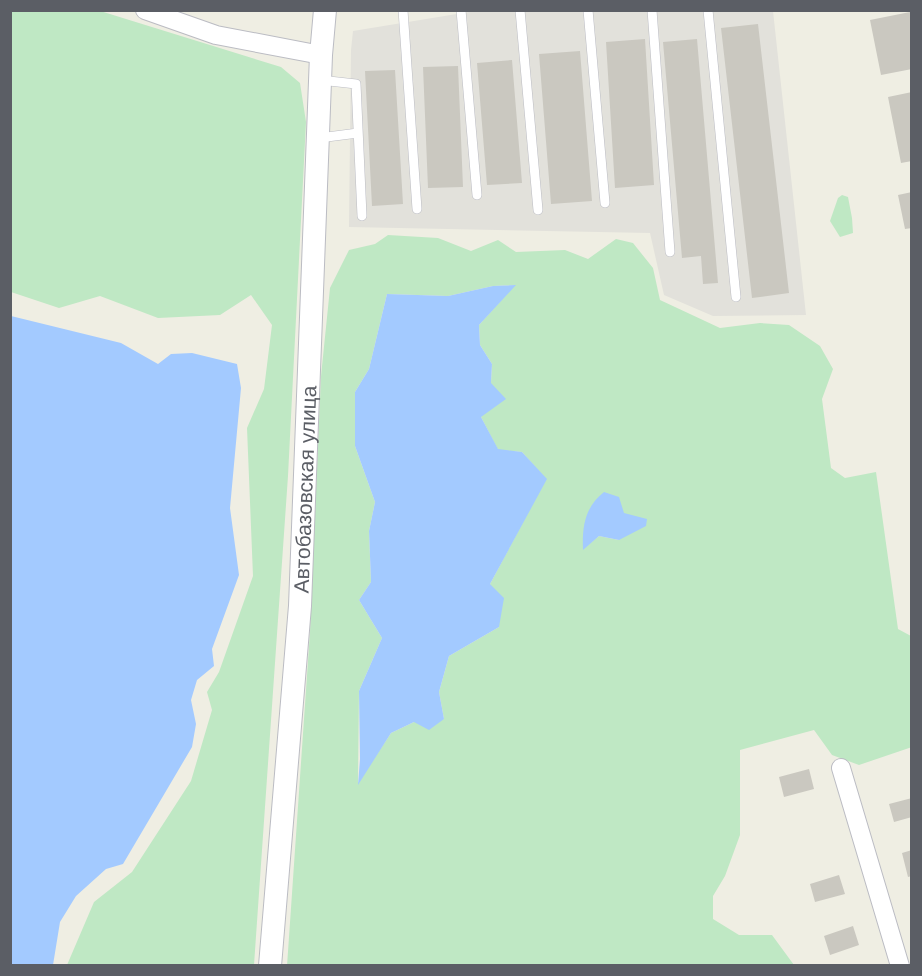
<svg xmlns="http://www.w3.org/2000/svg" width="922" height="976" font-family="Helvetica,sans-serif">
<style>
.industrial{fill:#e2e1db}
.green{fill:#bfe8c4;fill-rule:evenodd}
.water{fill:#a3caff}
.building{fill:#cac8c0}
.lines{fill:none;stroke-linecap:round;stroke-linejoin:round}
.service-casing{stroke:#bbbcc3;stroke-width:10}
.minor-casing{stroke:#bbbcc3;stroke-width:20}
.tertiary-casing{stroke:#bbbcc3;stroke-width:24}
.service{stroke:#fff;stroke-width:9}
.minor{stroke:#fff;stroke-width:18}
.tertiary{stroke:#fff;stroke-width:22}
.labels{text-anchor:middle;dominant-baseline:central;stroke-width:6;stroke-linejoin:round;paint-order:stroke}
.street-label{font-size:21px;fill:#5b5e65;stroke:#fff}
</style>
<rect width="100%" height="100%" fill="#efeee3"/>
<!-- industrial -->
<path class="industrial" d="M 475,11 L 773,11 L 806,315 L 713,316 L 664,295 L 650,233 L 349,227 L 351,50 L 353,31 Z"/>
<!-- green -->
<path class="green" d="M 97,10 L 281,67 L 300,83 L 306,122 L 288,476 L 254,965 L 67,965 L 94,902 L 132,872 L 191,781 L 212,710 L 207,692 L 219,672 L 253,576 L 247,428 L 264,389 L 272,325 L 251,295 L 220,315 L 158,318 L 100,296 L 59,308 L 11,292 L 11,11 Z
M 842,195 L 848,197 L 852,218 L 853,233 L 840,237 L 830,221 L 838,198 Z
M 388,235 L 438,238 L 471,251 L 498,240 L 516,252 L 565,250 L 588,259 L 616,239 L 633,243 L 653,268 L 660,300 L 720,328 L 760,323 L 789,325 L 820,346 L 833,369 L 822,399 L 831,468 L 845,478 L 876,472 L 898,629 L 911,636 L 912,747 L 859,765 L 832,755 L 814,730 L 740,750 L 740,835 L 725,876 L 713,896 L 713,919 L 739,935 L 772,935 L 794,965 L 287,966 L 310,632 L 321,376 L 330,288 L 349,250 L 375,244 ZM 515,285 L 479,325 L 480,345 L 492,364 L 491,383 L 481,417 L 498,450 L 522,452 L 546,479 L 490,584 L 499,627 L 449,656 L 439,692 L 444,719 L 414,722 L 391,733 L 358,783 L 359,691 L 382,638 L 359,600 L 371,582 L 369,531 L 375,502 L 355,446 L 355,392 L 369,369 L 387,294 L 448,296 L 493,286 ZM 624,513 L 619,540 L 599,536 L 583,549 Z"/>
<!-- water -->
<path class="water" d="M 516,285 L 479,325 L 480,345 L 492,364 L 491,383 L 506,399 L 481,417 L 498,449 L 522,452 L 547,479 L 490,584 L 504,598 L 499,627 L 449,656 L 439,692 L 444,719 L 429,730 L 414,722 L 391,733 L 358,785 L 360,759 L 359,691 L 382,638 L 359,600 L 371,582 L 369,531 L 375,502 L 355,446 L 355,392 L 369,369 L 387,294 L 448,296 L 493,286 Z
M 11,316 L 121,343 L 158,364 L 171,354 L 192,353 L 237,364 L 241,388 L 230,508 L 239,575 L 212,649 L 214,666 L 197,680 L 191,700 L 196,724 L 192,747 L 123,864 L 106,869 L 76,896 L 60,922 L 53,965 L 11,965 Z
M 604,492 L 619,497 L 624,513 L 647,519 L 646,526 L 619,540 L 599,536 L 583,550 C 582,526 585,507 604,492 Z"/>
<!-- building -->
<path class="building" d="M 910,12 L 912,69 L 881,75 L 870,20 Z
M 758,24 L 789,293 L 752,298 L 721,28 Z
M 645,39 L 654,185 L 615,188 L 606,42 Z
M 697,39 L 718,283 L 703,284 L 701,256 L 682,258 L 663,42 Z
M 580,51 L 592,201 L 551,204 L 539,54 Z
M 512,60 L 522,183 L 487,185 L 477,63 Z
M 458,66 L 463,187 L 428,188 L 423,67 Z
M 395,70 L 403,204 L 372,206 L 365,71 Z
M 912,92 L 912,161 L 901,163 L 888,97 Z
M 912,192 L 912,228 L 905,229 L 898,195 Z
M 809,769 L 814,789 L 784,797 L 779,777 Z
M 912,798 L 912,817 L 894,822 L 889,804 Z
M 912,850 L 912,876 L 908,877 L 902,853 Z
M 839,875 L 845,894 L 815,902 L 810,884 Z
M 853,926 L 859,945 L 830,955 L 824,936 Z"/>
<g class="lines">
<defs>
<path id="service" d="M 403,10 L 417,209
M 461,10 L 477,195
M 520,10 L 538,210
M 588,10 L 605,203
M 652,10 L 670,252
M 708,10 L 736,297
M 320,80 L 356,84 L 362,216
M 319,138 L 358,133"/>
<path id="minor" d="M 145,10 L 216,35 L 321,55
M 841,768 L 900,966"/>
<g id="tertiary">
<path id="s1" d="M 270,966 L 300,606 L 321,55 L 325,10"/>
</g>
</defs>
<!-- service casing -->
<use href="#service" class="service-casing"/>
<!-- minor casing -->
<use href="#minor" class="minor-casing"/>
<!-- tertiary casing -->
<use href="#tertiary" class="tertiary-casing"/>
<!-- service -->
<use href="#service" class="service"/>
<!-- minor -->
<use href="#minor" class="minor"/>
<!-- tertiary -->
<use href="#tertiary" class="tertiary"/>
</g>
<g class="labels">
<!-- street labels -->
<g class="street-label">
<text stroke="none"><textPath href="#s1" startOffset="478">Автобазовская улица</textPath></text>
</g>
</g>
<!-- border -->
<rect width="922" height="976" fill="none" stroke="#5b5e65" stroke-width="24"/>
</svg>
